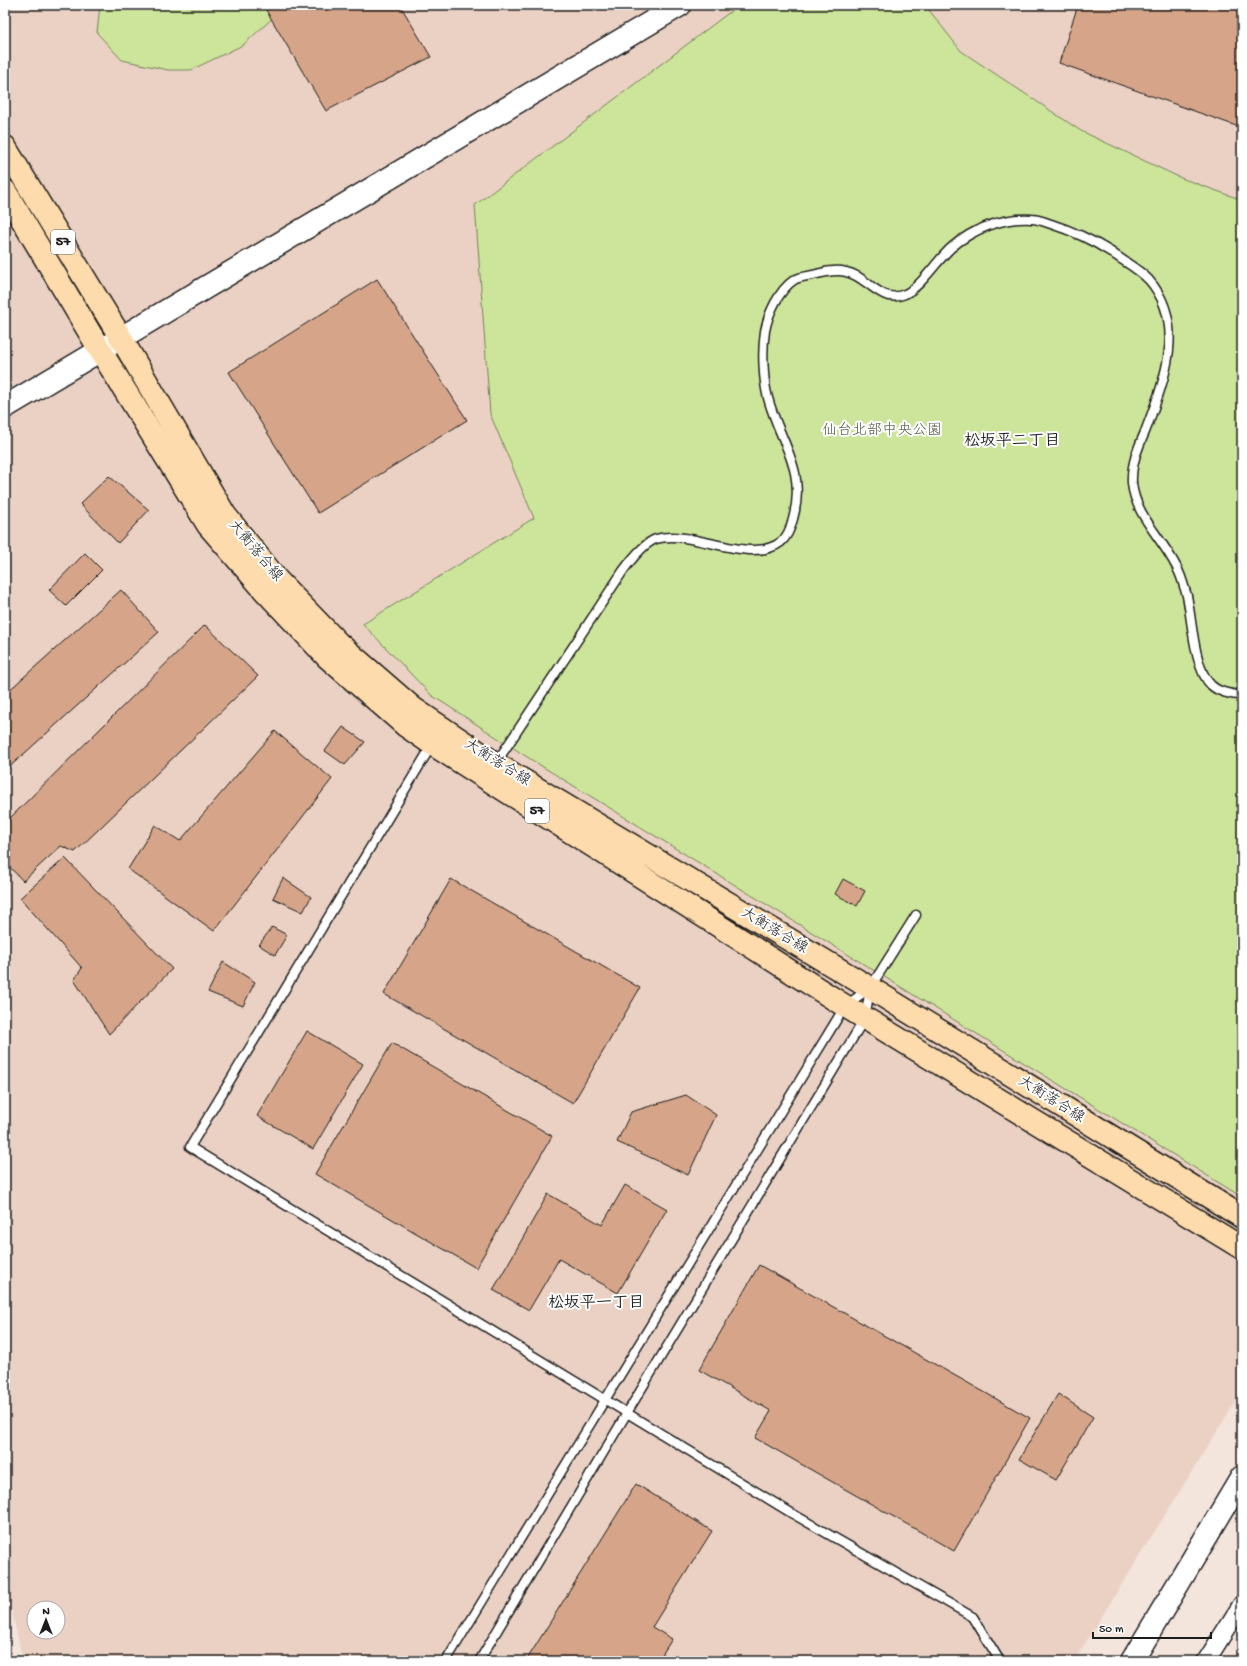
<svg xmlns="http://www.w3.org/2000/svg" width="1247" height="1666" font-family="'Gochi Hand','Klee One',sans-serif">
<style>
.built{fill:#ead1c3;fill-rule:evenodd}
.green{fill:#cde59a;stroke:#74805b}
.building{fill:#d6a589;stroke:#1c1c1c}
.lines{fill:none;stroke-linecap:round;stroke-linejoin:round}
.lane-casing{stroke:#1c1c1c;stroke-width:11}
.street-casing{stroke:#1c1c1c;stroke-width:20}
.secondary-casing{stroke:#1c1c1c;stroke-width:25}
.primary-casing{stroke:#1c1c1c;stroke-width:25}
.lane{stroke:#fff;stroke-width:8}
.street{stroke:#fff;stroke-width:17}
.secondary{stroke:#fff;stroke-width:22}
.primary{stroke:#fedbac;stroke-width:22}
.labels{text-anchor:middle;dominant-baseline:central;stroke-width:4;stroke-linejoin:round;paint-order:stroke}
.shield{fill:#fff;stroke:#606060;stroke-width:1}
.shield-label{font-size:14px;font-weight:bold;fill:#1c1c1c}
.park-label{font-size:15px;fill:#515842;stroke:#fff}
.street-label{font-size:15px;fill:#1c1c1c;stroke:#fff}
.neighbourhood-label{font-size:16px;font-weight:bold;fill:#1c1c1c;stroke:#fff}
</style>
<rect width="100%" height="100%" fill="#f3e4dc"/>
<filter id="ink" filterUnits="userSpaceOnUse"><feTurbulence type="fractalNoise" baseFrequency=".025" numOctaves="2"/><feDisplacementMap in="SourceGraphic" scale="8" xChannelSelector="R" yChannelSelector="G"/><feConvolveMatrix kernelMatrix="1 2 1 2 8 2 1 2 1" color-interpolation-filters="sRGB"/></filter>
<g filter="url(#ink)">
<!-- built -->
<path class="built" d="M 5,5 L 1242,5 L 1242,1391 L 1074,1661 L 23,1661 L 5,1580 ZM 34,1608 L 58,1608 L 58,1632 L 34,1632 Z"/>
<!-- green -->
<path class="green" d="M 100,5 L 287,5 L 243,45 L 191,70 L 168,70 L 122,60 L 97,33 Z
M 739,5 L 925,5 L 961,51 L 1081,131 L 1181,178 L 1242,200 L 1242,1197 L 535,762 L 431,695 L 363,624 L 534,518 L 490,414 L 475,205 Z"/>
<!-- building -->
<path class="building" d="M 263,5 L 400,5 L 431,57 L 326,111 Z
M 1078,5 L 1242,5 L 1242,128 L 1059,63 Z
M 377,279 L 467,420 L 318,513 L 229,372 Z
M 109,476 L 149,510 L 118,543 L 80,504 Z
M 85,553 L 102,570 L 66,606 L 49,590 Z
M 121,590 L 159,632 L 5,771 L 5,694 Z
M 205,625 L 258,676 L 75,852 L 61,846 L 23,881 L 5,862 L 5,823 Z
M 343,727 L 365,742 L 345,765 L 325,751 Z
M 275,731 L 332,779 L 214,931 L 128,869 L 155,825 L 180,841 Z
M 65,858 L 172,969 L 109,1034 L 74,980 L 82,968 L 20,898 Z
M 283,878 L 311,897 L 303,912 L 273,898 Z
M 451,879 L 640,988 L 573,1103 L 384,994 Z
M 843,879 L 865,891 L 857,906 L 835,894 Z
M 272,927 L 287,935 L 275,955 L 259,945 Z
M 223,962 L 255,982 L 243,1006 L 208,992 Z
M 307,1031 L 363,1064 L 313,1149 L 257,1116 Z
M 392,1043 L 552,1136 L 476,1268 L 315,1174 Z
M 686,1095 L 716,1115 L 688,1175 L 617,1142 L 631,1112 Z
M 625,1185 L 667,1209 L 618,1293 L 559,1259 L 529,1310 L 493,1290 L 548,1194 L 602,1225 Z
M 759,1265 L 1030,1418 L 954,1551 L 755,1438 L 771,1411 L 699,1370 Z
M 1058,1394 L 1093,1417 L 1056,1480 L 1019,1459 Z
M 636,1484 L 712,1531 L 652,1627 L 672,1639 L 658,1661 L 526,1661 Z"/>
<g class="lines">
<defs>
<path id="lane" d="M 432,745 L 190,1147 L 793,1514 L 973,1617 L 1000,1661
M 496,763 L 623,571 C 631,560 644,543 656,539 C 692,528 749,566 781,542 C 787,537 791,527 793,519 C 807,469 780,443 768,398 C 763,380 762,350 765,331 C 768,314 779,290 794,280 C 799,277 808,276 813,275 C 824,272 836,269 846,272 C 868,276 880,305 905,294 C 922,286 937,260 952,247 C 973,229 1003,217 1032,219 C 1038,219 1045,222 1051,224 C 1073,231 1092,240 1111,252 C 1123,261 1139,269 1149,280 C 1188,325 1163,384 1145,432 C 1138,448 1131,464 1132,483 C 1135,518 1169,544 1181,577 C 1183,583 1185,589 1187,596 C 1192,619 1194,669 1211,685 C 1218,692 1232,695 1242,695
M 446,1661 L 845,1006 L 870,988 L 916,915
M 479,1661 L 627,1413 L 865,1018 L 870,989"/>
<path id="street" d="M 1206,1661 L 1242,1604"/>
<path id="secondary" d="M 5,407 L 680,5
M 1132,1661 L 1242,1477"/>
<path id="primary" d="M 5,147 L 121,338 L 225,515 L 278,581 L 338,643 L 414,709 L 496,764 L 870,988 L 1242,1217
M 5,191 L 100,350 L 208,525 L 266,592 L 327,657 L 406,726 L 432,744 L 845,1006 L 1242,1248"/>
</defs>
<!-- lane casing -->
<use href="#lane" class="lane-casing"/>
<!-- street casing -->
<use href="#street" class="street-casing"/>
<!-- secondary casing -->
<use href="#secondary" class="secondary-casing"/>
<!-- primary casing -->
<use href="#primary" class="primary-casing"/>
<!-- lane -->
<use href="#lane" class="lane"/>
<!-- street -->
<use href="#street" class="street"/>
<!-- secondary -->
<use href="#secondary" class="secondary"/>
<!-- primary -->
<use href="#primary" class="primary"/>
</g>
</g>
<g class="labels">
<!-- shield labels -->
<g class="shield">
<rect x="51" y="230" width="24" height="24" rx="3"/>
<rect x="525" y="799" width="24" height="24" rx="3"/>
</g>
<g class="shield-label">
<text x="63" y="242">57</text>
<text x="537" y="811">57</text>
</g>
<!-- park labels -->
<g class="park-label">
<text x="882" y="431">仙台北部中央公園</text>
</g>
<!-- street labels -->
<g class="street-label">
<text transform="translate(255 551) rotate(50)">大衡落合線</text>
<text transform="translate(497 763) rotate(32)">大衡落合線</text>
<text transform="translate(774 931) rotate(31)">大衡落合線</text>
<text transform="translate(1051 1100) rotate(32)">大衡落合線</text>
</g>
<!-- neighbourhood labels -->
<g class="neighbourhood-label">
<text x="1012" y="442">松坂平二丁目</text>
<text x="596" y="1304">松坂平一丁目</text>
</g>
</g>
<!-- margin -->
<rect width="1247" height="1666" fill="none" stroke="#fff" stroke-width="20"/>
<rect x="10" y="10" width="1227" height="1646" fill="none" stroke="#1c1c1c" stroke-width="1.5" filter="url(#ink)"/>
<!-- north arrow -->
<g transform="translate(46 1620)"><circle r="19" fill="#ffffff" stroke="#a4a4a4"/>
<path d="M0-3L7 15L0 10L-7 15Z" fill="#1c1c1c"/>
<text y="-6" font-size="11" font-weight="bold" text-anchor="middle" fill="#1c1c1c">N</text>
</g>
<!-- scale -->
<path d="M1093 1632v6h118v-6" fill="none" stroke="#1c1c1c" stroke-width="2"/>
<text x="1099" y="1632" font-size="12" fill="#1c1c1c" stroke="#ffffff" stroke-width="3" paint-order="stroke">50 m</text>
</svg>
